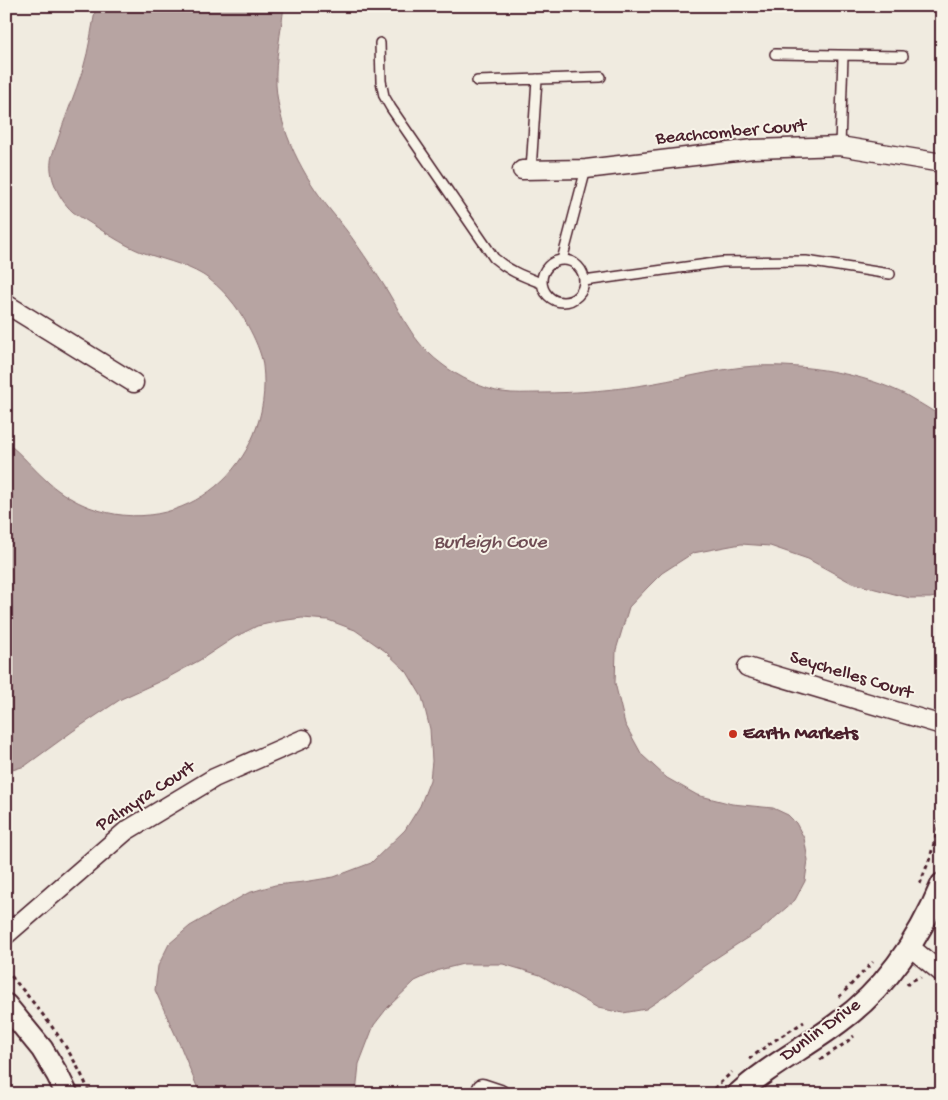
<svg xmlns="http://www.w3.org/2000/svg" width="948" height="1100" font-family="'Gochi Hand',sans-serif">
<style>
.water{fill:#b7a4a2;stroke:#8b6f72}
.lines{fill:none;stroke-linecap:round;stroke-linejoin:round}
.service-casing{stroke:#4a1f2b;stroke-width:12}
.minor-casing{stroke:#4a1f2b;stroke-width:21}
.tertiary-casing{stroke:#4a1f2b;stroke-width:25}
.path{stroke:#4a1f2b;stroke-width:3;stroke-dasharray:4 4;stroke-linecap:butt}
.service{stroke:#f7f3e8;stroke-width:9}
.minor{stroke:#f7f3e8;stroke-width:18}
.tertiary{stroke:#f7f3e8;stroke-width:21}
.poi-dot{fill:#c8321e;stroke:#f7f3e8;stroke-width:2}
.labels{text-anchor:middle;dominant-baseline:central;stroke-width:4;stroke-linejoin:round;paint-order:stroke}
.street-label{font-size:19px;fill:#4a1f2b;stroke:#f7f3e8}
.poi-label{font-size:19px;font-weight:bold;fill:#4a1f2b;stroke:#f7f3e8;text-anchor:start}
.water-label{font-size:20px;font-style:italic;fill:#704e55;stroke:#f7f3e8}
</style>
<rect width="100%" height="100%" fill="#f0ebe0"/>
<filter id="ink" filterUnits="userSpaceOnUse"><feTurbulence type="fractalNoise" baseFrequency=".02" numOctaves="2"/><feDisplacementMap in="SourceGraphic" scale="10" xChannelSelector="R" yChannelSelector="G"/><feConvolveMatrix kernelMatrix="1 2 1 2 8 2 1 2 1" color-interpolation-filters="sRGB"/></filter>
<g filter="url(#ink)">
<!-- water -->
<path class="water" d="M 96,6 L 284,6 C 281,32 275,59 276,85 C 279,131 303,176 331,211 C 340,222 349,233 357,245 C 367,259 376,273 385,287 C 395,303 403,320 414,336 C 422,347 432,357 443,365 C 457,376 485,390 502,392 C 514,394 527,393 539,393 C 578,393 617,390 655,383 C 689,377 722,368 756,366 C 804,364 863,373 906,395 C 918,402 930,409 942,417 L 942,596 L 930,598 L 910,598 L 852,583 L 808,559 L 770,546 L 741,544 L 693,553 L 662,573 L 647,588 L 629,607 L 616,650 L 615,683 L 625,724 L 642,755 L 667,778 L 697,795 L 732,804 L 773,808 L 788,815 L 796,823 L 804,838 L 808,860 L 805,881 L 795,900 L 763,928 L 736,945 L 704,966 L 667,995 L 646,1009 L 623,1013 L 598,1008 L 540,975 L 503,964 L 463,964 L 439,970 L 415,981 L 388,1007 L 374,1025 L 359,1064 L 356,1094 L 200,1094 L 180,1045 L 155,990 L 158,966 L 169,944 L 190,926 L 248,893 L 275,885 L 304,882 L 334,877 L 371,863 L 405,830 L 420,806 L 430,780 L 432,761 L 430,729 L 422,697 L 407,672 L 385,651 L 355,630 L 328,620 L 302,618 L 280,621 L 257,626 L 235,637 L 200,660 L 167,678 L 121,699 L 73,731 L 25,766 L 6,772 L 6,442 C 22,454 34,470 49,483 C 60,493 76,502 89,507 C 183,543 275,463 263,366 C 262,354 254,337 248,326 C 238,307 222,287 203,275 C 183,263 160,259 139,251 C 122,244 103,231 87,221 C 82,218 77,215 73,212 C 64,204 58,194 54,183 C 52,178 50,168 51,162 C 51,156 55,148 57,142 C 65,117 75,94 83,69 C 89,49 92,27 96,6 Z"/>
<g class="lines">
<defs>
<path id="service" d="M 380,43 L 381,81 L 384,96 L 391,108 L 494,258 C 509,271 523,276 541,283
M 775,54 L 903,56
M 477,81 L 601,77
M 840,146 L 843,56
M 531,170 L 537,79
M542 281a21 21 0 1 1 42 0a21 21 0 1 1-42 0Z
M 562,260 L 586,169
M 584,281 L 722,262 L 806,261 L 890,274"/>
<path id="minor" d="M 522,170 L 586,169 L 753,149 L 840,146 L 942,163
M 6,304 L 134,383
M 747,667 L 942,725
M 6,935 L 126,831 L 214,778 L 303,739
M 910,947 L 942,973
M 482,1088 L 500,1094"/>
<path id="tertiary" d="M 6,1005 L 42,1049 L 57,1074 L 67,1094
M 738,1094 C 768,1066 805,1048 838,1023 C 887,988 919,939 942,884"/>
</defs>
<!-- service casing -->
<use href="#service" class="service-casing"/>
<!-- minor casing -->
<use href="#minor" class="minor-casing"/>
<!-- tertiary casing -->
<use href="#tertiary" class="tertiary-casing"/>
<!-- path -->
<path class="path" d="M 920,884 L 930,858 L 938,828 L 942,793
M 940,950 L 939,946 L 942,933
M 6,970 C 39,1009 71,1046 90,1094
M 907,985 L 910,981 L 921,977
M 839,997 L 873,962
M 749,1059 L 772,1042 L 804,1022
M 820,1060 L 844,1044 L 854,1036
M 708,1094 L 732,1072
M 770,1094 L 778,1088"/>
<!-- service -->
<use href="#service" class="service"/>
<!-- minor -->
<use href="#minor" class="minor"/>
<!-- tertiary -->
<use href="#tertiary" class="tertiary"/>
</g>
</g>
<!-- markers -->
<circle class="poi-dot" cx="733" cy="734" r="5"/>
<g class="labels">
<!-- street labels -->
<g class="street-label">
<text transform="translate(731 133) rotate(-5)">Beachcomber Court</text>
<text transform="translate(851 676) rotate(17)">Seychelles Court</text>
<text transform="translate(146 797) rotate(-33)">Palmyra Court</text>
<text transform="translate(821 1031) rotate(-36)">Dunlin Drive</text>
</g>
<!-- poi labels -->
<g class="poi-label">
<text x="743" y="734">Earth Markets</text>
</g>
<!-- water labels -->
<g class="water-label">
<text x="490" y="543">Burleigh Cove</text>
</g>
</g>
<!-- margin -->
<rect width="948" height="1100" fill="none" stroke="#f7f3e8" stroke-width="25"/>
<rect x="12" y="12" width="923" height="1075" fill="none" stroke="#4a1f2b" stroke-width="2" filter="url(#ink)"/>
</svg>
